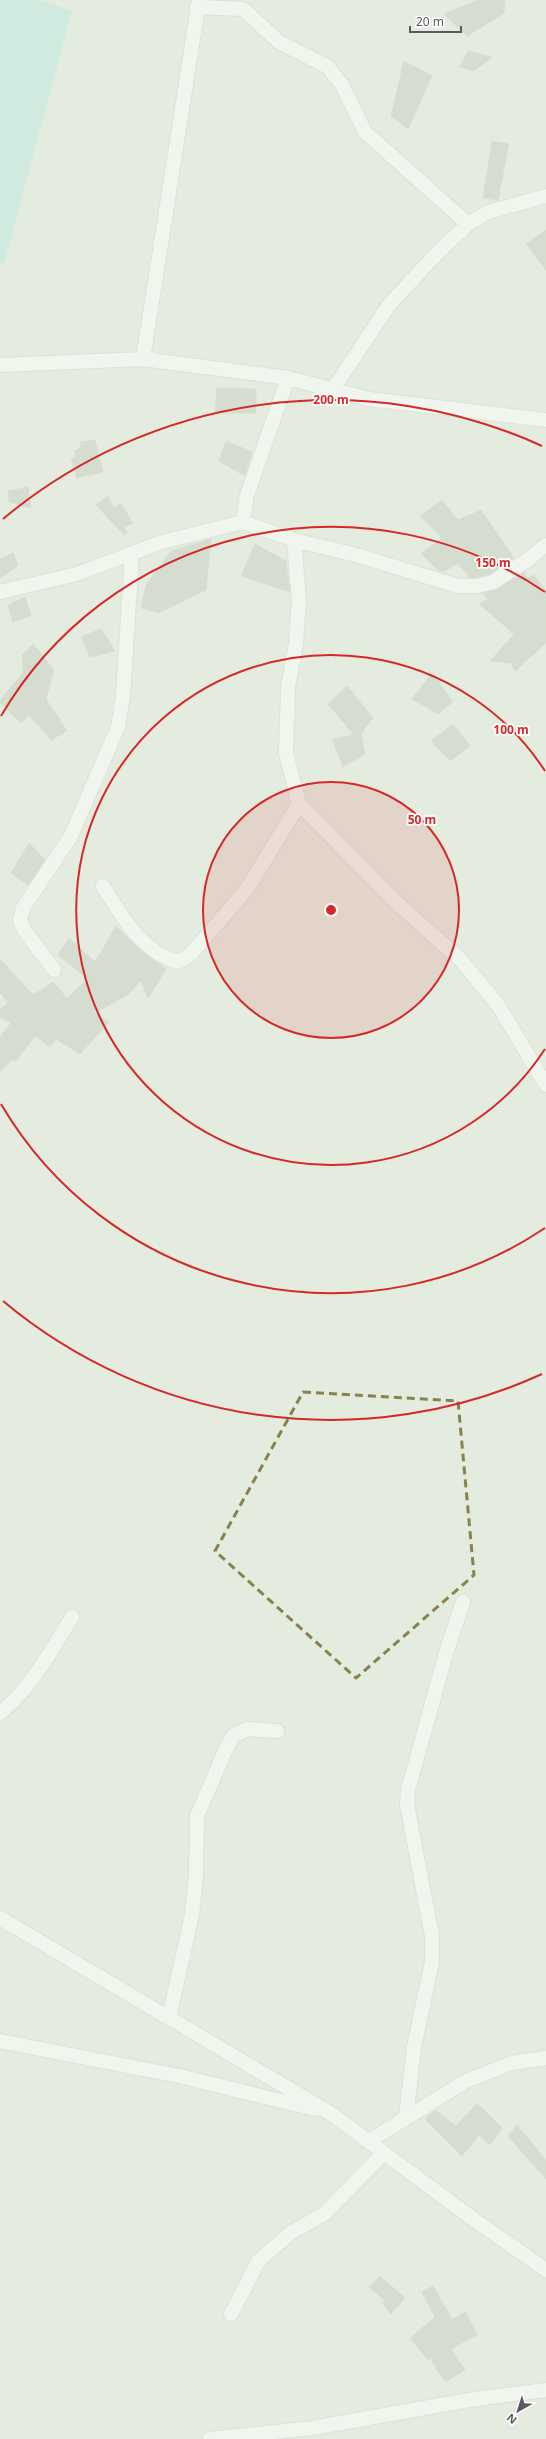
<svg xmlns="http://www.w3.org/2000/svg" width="546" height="2439" font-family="'Noto Sans',sans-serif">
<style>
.green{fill:#b9e6e0}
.building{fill:#c3cabe;stroke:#c6d1bd}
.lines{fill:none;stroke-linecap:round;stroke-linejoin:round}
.minor-casing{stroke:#d6d2da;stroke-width:16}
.minor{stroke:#fff;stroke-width:14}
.marked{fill:none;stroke:#8a824d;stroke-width:3;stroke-dasharray:8 5;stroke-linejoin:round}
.ring{fill:none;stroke:#d62828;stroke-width:2}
.centre{fill:#d62828;stroke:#fff;stroke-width:2}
.ring-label{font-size:12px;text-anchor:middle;font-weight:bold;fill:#d62828;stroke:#fff;stroke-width:3.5;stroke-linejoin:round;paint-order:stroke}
</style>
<rect width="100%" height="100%" fill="#e4ecdf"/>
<!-- green -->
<path class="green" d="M 0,0 L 39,0 L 72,11 L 4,264 L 0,263 Z"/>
<!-- building -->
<path class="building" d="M 478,0 L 505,0 L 504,13 L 467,36 L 444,14 Z
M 468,51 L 492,57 L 474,71 L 460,67 Z
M 404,61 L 432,76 L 408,129 L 391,116 Z
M 492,141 L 509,144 L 498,200 L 483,198 Z
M 546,230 L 546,270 L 526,244 Z
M 217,388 L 256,389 L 256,413 L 215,413 Z
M 95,440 L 103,472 L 77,478 L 71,459 L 76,456 L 74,451 L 81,448 L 80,442 Z
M 226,441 L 252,452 L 245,476 L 219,461 Z
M 28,487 L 31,508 L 9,502 L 8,491 Z
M 108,496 L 114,508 L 121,503 L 133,523 L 124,527 L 127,533 L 124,535 L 96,505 Z
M 442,500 L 458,520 L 481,510 L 514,558 L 490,574 L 476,578 L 470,578 L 458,563 L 443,572 L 439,571 L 421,553 L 442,538 L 420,516 Z
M 211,539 L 206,590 L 158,613 L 141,608 L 146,585 L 171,551 Z
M 255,544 L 286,561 L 290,592 L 241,576 Z
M 13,553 L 18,566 L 0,578 L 0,559 Z
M 524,572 L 527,578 L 534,575 L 546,591 L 546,643 L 515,671 L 511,663 L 490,661 L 514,634 L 479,604 L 488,599 L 483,593 L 497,589 Z
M 25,597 L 31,616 L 13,622 L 8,605 Z
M 101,629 L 115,651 L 90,657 L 81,637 Z
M 33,644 L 54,670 L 46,699 L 67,731 L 51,740 L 29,715 L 21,723 L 0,703 L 0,700 L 23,673 L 22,655 Z
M 432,673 L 453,702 L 438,714 L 412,699 Z
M 347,686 L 373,718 L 361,733 L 365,754 L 343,767 L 332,739 L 354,735 L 328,704 Z
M 453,724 L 470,746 L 450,761 L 431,741 Z
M 29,843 L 45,860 L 28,885 L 11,873 Z
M 116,926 L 138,948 L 166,969 L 148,998 L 141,981 L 127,995 L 95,1013 L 109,1022 L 80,1054 L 56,1039 L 50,1047 L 35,1036 L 16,1061 L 12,1059 L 0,1072 L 0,1037 L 11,1023 L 0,1017 L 0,1010 L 8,1002 L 0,993 L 0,959 L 33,995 L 53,982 L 67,998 L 88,979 L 58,955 L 69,938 L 95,962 Z
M 477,2103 L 502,2128 L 490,2145 L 479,2135 L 462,2156 L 425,2119 L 435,2110 L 456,2126 Z
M 517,2125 L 546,2160 L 546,2179 L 508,2136 Z
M 380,2276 L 405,2298 L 391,2314 L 382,2303 L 385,2301 L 369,2287 Z
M 433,2286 L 452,2319 L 466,2312 L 477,2335 L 451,2349 L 465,2370 L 445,2382 L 430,2358 L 428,2360 L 410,2338 L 435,2317 L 422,2292 Z"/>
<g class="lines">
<defs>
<path id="minor" d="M 197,7 L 243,9 L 279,42 L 328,67 L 342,85 L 365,132 L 468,224
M 143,359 L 199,0
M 0,365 L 143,359 L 288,378 L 369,399 L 546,420
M 332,391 L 389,305 L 440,250 L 468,224 L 488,212 L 546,196
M 243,522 L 294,540 L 356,555 L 458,586 L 477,586 L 493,582 L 529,559 L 546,545
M 294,540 L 299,600 L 296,643 L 288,687 L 286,753 L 299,804 L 398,904 L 460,959 L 498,1005 L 546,1085
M 0,592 L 77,574 L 162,542 L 243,522 L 247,495 L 288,378
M 103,886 C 122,917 142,952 178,962 L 190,955 L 247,889 L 299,804
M 54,970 L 24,930 L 20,920 L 23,908 L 71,836 L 118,727 L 123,696 L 132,553
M 0,1713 C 32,1687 50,1652 72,1617
M 0,1918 L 330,2113 L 476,2221 L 546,2270
M 169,2018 L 192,1915 L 196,1876 L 197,1816 L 226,1749 L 233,1736 L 247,1729 L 277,1731
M 0,2041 L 179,2076 L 314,2109
M 406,2117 L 414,2047 L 432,1962 L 432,1936 L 407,1805 L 408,1790 L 447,1650 L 463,1602
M 369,2141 L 466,2081 L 512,2063 L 546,2058
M 231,2314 L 259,2260 L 292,2232 L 324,2214 L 384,2153
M 210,2439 L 312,2428 L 475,2399 L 546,2390"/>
</defs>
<!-- minor casing -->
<use href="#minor" class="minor-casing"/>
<!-- minor -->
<use href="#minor" class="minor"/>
</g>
<!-- marked area -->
<path d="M0 0H546V2439H0ZM 303,1392 L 458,1401 L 474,1575 L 356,1678 L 215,1551 Z" fill="#e4ecdf" fill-opacity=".55" fill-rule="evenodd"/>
<path class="marked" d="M 303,1392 L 458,1401 L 474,1575 L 356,1678 L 215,1551 Z"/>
<!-- distance rings -->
<circle cx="331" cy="910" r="128" fill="#d62828" fill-opacity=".12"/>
<g class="ring">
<circle cx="331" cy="910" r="128"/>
<path d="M545 1049A255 255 0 1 1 545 771"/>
<path d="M545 1228A383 383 0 0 1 1 1104M1 716A383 383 0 0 1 545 592"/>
<path d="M542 1374A510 510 0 0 1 3 1301M3 519A510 510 0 0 1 542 446"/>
</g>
<circle cx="331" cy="910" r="6" class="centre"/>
<g class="ring-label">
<text x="331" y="404">200 m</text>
<text x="493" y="567">150 m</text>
<text x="511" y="734">100 m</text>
<text x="422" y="824">50 m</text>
</g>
<!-- north arrow -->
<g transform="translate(518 2411) rotate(219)" stroke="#ffffff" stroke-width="3" paint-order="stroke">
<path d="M0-3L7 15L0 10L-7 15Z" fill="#5c5861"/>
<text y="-6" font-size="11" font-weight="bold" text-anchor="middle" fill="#5c5861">N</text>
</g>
<!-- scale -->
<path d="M410 26v6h51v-6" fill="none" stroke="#5c5861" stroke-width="2"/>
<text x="416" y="26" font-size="12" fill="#5c5861" stroke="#ffffff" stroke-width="3" paint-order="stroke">20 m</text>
</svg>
